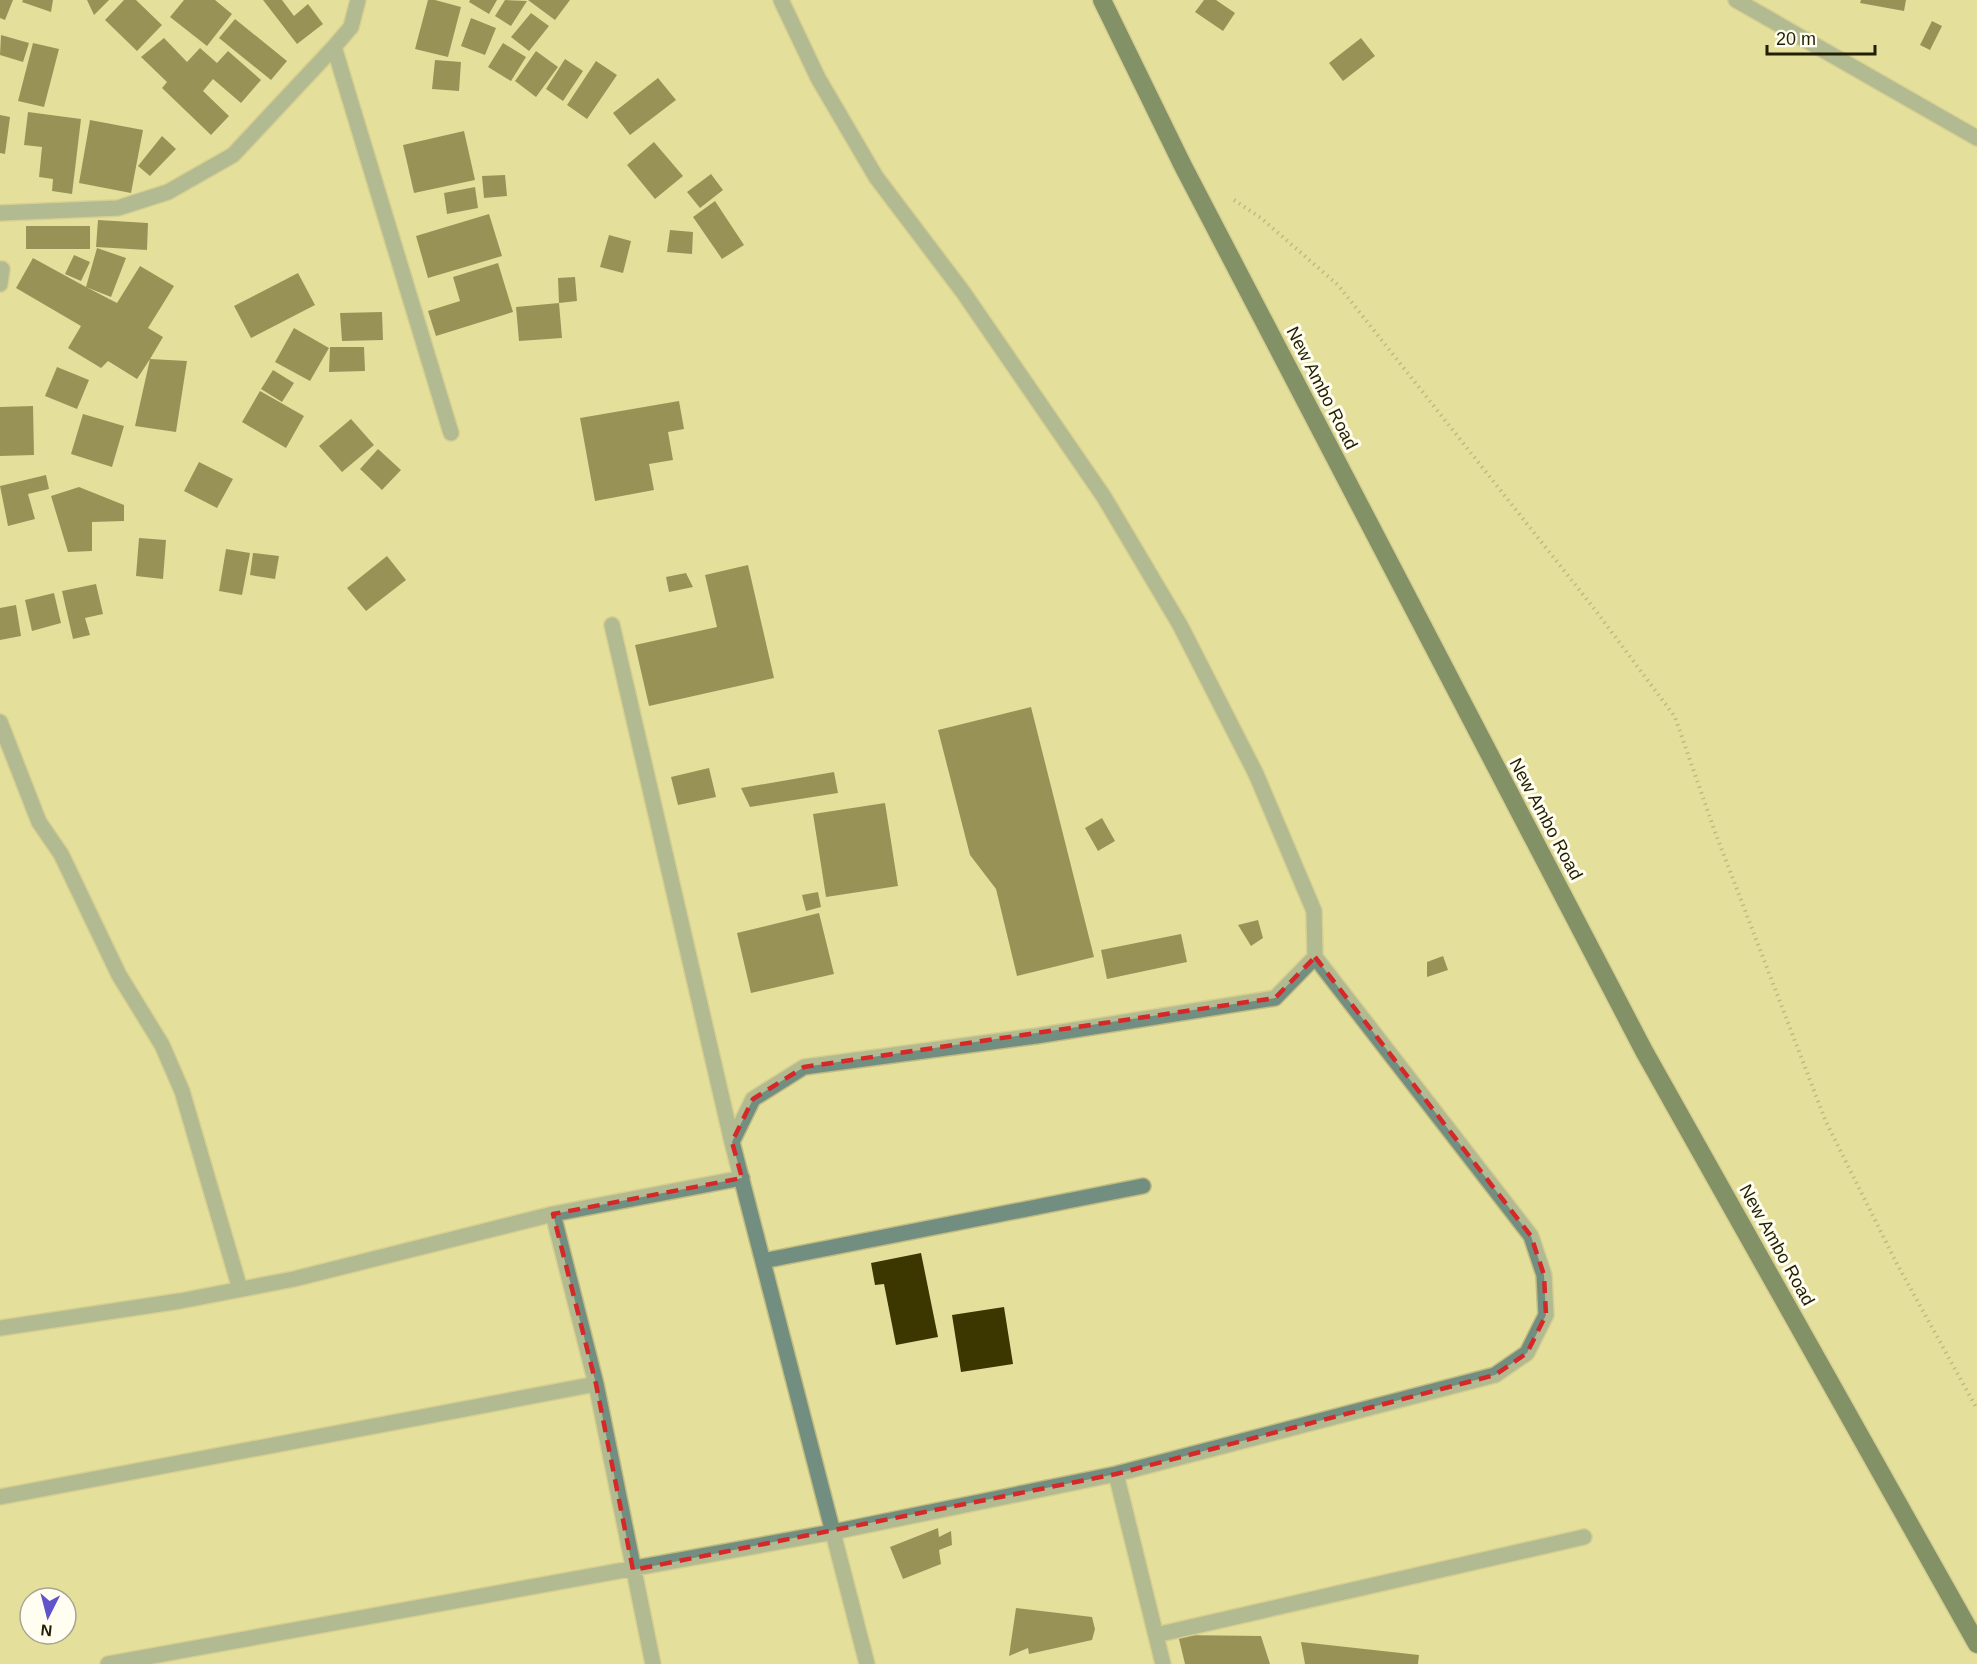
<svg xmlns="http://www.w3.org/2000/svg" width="1977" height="1664" font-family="Helvetica,sans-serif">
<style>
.building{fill:#3c3701}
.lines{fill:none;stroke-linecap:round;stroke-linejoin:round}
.minor-casing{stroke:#c2bc81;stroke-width:18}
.highway-casing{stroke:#c2bc81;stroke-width:21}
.path{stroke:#938f5d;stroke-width:4;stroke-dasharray:1.5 4.5;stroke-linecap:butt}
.minor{stroke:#728e80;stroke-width:15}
.highway{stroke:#0c3324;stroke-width:18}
.marked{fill:none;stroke:#d62828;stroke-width:4.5;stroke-dasharray:12 8;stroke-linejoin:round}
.labels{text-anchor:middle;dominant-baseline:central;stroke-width:6;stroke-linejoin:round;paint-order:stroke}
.street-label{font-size:18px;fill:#221f05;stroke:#fffef1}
</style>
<rect width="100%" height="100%" fill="#e5df9c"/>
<!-- building -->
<path class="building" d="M 0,0 L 13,0 L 5,20 L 0,18 Z
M 23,0 L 53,0 L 51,12 L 22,2 Z
M 87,0 L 109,0 L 94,15 Z
M 124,0 L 136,0 L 162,25 L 137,51 L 105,20 Z
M 184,0 L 215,0 L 232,14 L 207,46 L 170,17 Z
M 263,0 L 282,0 L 294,16 L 308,4 L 323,24 L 297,44 Z
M 428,0 L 435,0 L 461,7 L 448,57 L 415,49 Z
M 470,0 L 497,0 L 489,14 L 469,2 Z
M 505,0 L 527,1 L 511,26 L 495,16 Z
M 528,0 L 570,0 L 555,20 Z
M 1204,0 L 1216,0 L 1235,13 L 1223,31 L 1195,12 Z
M 1861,0 L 1906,0 L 1904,11 L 1860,3 Z
M 531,13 L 549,26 L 529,51 L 511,37 Z
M 471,18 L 496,28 L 485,55 L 461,46 Z
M 235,19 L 287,61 L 271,80 L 219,38 Z
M 1932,21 L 1942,26 L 1930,50 L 1920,45 Z
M 1,35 L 29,43 L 23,62 L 0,55 Z
M 164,38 L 187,62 L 200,48 L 217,63 L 228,51 L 261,80 L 241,103 L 213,79 L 203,91 L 229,116 L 211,135 L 162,88 L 167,82 L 141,57 Z
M 1361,38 L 1375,56 L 1343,81 L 1329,63 Z
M 33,43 L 59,49 L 44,107 L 18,101 Z
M 503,43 L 526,57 L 511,81 L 488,67 Z
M 536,51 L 558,67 L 536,97 L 515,81 Z
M 565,59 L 583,71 L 563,101 L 546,89 Z
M 435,60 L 461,62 L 459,91 L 432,89 Z
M 596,61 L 617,75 L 587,119 L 567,105 Z
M 658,78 L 676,100 L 630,135 L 613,113 Z
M 28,112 L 81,119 L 72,194 L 52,191 L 53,179 L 39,177 L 42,147 L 24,145 Z
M 0,115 L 10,117 L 5,154 L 0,153 Z
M 90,120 L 143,130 L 131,193 L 79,183 Z
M 464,131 L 475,180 L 414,193 L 403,145 Z
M 162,136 L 176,149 L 150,176 L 138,166 Z
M 654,142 L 683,176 L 655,199 L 627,165 Z
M 711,174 L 723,190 L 700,208 L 687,192 Z
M 505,175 L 507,196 L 484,198 L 482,176 Z
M 475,187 L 478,208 L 447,214 L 444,193 Z
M 715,201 L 744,245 L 722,259 L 693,217 Z
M 489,214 L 502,256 L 428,278 L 416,236 Z
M 98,220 L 148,223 L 147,250 L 96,247 Z
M 26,226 L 90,226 L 90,249 L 26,249 Z
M 670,230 L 693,232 L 692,254 L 667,252 Z
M 609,235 L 631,241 L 623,273 L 600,267 Z
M 97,248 L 126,258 L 111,297 L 86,287 L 117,303 L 140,266 L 174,286 L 148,328 L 163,337 L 150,359 L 187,361 L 176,432 L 135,426 L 150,359 L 137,379 L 108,361 L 101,368 L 68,348 L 81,326 L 16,288 L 33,258 L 86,287 Z
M 74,255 L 90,262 L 81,281 L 65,274 Z
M 498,263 L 513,312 L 436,336 L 428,311 L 460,301 L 453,277 Z
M 298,273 L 315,305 L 251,338 L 234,306 Z
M 575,277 L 577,301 L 559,303 L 558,278 Z
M 559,303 L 562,338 L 519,341 L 516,307 Z
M 382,312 L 383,340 L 342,341 L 340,313 Z
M 294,328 L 329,348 L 310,381 L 275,362 Z
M 330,347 L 364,347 L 365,371 L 329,372 Z
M 57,367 L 89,380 L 77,409 L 45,396 Z
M 273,370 L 294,383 L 282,402 L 261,389 Z
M 260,391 L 304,416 L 286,448 L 242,422 Z
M 679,401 L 684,429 L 668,432 L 673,460 L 649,464 L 654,490 L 595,501 L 580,418 Z
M 33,406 L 34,455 L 0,456 L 0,407 Z
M 83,414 L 124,426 L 112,467 L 71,454 Z
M 351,419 L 374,445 L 342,472 L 319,446 Z
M 378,449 L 401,470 L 382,490 L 360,469 Z
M 199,462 L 233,479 L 217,508 L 184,491 Z
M 46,475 L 49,489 L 28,494 L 35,519 L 8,526 L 0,486 Z
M 79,487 L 124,505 L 124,521 L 92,522 L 92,551 L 68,552 L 51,496 Z
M 139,538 L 166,540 L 163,579 L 136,576 Z
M 226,549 L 250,553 L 242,595 L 219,591 Z
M 253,553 L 279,556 L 275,579 L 250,575 Z
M 387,556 L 406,580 L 366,611 L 347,588 Z
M 748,565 L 774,678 L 649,706 L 635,645 L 717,627 L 705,575 Z
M 686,573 L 693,587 L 669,592 L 666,577 Z
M 96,584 L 103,614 L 85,618 L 90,635 L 73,639 L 62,591 Z
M 54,593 L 61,623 L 32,631 L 25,600 Z
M 16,605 L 21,636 L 0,640 L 0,608 Z
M 1031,707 L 1094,957 L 1017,976 L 996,889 L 970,855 L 938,730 Z
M 709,768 L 716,797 L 678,805 L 671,777 Z
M 834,772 L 838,793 L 750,807 L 741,788 Z
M 885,803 L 898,886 L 826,897 L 813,814 Z
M 1102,818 L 1115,841 L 1098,851 L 1085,828 Z
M 818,892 L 821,907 L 806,911 L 802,895 Z
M 819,913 L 834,974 L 751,993 L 737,933 Z
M 1258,920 L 1263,938 L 1251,946 L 1238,925 Z
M 1181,934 L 1187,962 L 1107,979 L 1101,950 Z
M 1443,956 L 1448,970 L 1427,977 L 1427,962 Z
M 921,1253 L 938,1337 L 896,1345 L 884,1284 L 875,1285 L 871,1263 Z
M 1004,1307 L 1013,1364 L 961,1372 L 952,1315 Z
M 938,1528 L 939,1537 L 951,1531 L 952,1545 L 939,1550 L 941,1564 L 903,1579 L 890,1547 Z
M 1016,1608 L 1092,1617 L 1095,1629 L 1092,1640 L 1029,1654 L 1028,1648 L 1009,1656 Z
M 1178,1635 L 1261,1636 L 1270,1664 L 1185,1664 Z
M 1301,1642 L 1419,1655 L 1418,1664 L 1305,1664 Z"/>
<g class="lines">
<defs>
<path id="minor" d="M 781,0 L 818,78 L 876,177 L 963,292 L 1104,497 L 1180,625 L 1256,774 L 1314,911 L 1315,957 L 1275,998 L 1036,1036 L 804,1067 L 753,1099 L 732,1142 L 867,1664
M 1736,0 L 1977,138
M 334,47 L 451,433
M 0,213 L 118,208 L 168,192 L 233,155 L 334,47 L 351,27 L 358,0
M 0,284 L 2,269
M 612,625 L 732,1142
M 0,722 L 39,822 L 61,854 L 119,975 L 162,1045 L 182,1091 L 240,1289
M 553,1214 L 596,1384 L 653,1664
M 763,1261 L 1143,1186
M 0,1328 L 180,1301 L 294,1279 L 553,1214 L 742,1178
M 1116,1474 L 1163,1664
M 0,1497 L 596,1384
M 1156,1635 L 1584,1537
M 108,1664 L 833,1532 L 1116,1474 L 1495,1375 L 1527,1353 L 1546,1315 L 1544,1275 L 1531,1236 L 1315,957"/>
<path id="highway" d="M 1102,0 L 1183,166 L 1644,1051 L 1977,1644"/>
</defs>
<!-- minor casing -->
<use href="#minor" class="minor-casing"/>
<!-- highway casing -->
<use href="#highway" class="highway-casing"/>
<!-- path -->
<path class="path" d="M 1234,200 L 1261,218 L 1338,285 L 1596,611 L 1675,717 L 1715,832 L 1826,1122 L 1896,1262 L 1977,1409"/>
<!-- minor -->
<use href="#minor" class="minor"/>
<!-- highway -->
<use href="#highway" class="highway"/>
</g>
<!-- marked area -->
<path d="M0 0H1977V1664H0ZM 1315,957 L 1531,1236 L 1544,1275 L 1546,1315 L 1527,1353 L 1495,1375 L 1116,1474 L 633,1570 L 596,1384 L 553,1214 L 742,1178 L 732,1142 L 753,1099 L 804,1067 L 1275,998 Z" fill="#e5df9c" fill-opacity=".55" fill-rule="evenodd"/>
<path class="marked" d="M 1315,957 L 1531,1236 L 1544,1275 L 1546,1315 L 1527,1353 L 1495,1375 L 1116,1474 L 633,1570 L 596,1384 L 553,1214 L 742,1178 L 732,1142 L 753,1099 L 804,1067 L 1275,998 Z"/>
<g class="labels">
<!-- street labels -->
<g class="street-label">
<text transform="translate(1322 388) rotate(63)">New Ambo Road</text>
<text transform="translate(1546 819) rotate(62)">New Ambo Road</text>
<text transform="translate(1777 1245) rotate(61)">New Ambo Road</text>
</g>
</g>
<!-- north arrow -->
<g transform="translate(48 1616) rotate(186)"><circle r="28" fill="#fffef1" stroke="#a7a593" stroke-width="1.5"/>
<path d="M0-4.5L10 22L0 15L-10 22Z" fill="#6153cc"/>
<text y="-9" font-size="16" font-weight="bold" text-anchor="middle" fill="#221f05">N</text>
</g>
<!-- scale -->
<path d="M1767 45v9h108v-9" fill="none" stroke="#221f05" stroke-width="3"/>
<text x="1776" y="45" font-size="18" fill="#221f05" stroke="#fffef1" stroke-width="4.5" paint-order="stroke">20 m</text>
</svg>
